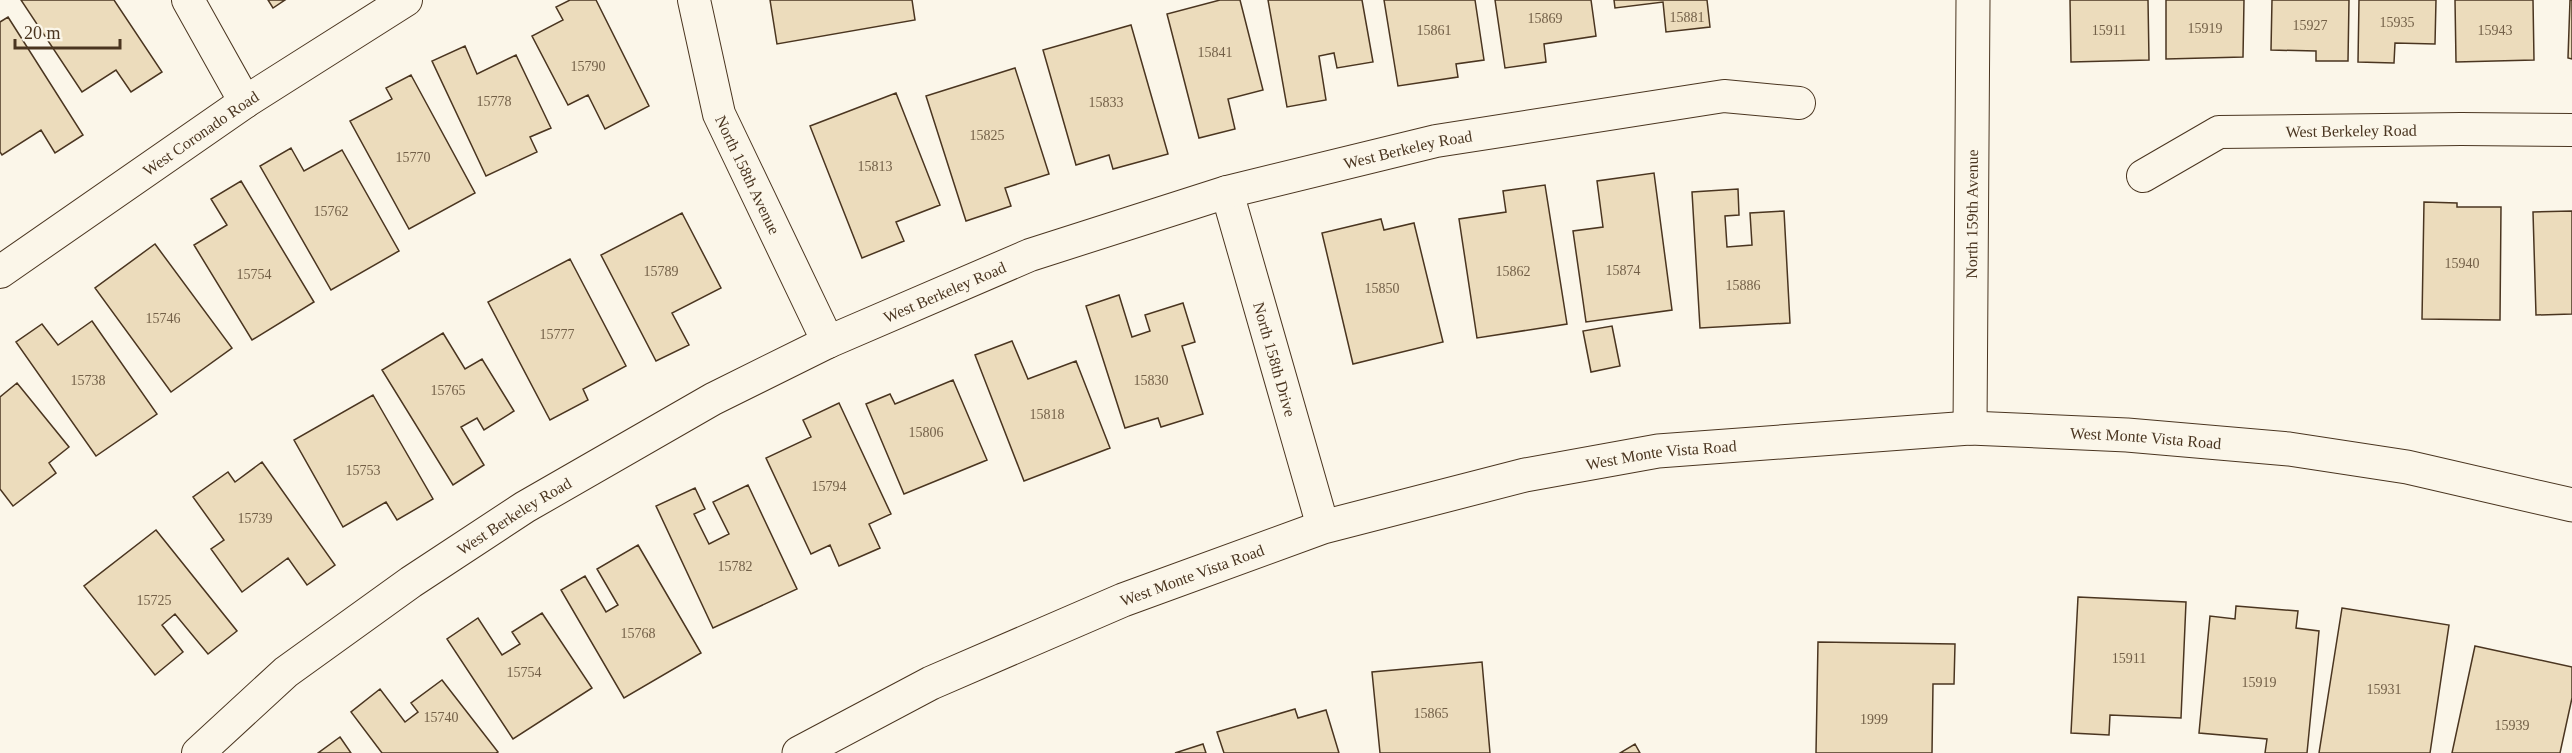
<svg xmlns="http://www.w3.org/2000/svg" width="2572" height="753" font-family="Georgia,serif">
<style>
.building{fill:#ecdcbc;stroke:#4a3520;stroke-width:1.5}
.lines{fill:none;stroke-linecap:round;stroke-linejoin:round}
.minor-casing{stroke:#4a3520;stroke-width:34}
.tertiary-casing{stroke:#4a3520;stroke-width:35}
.minor{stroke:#fbf6e9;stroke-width:32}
.tertiary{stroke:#fbf6e9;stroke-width:33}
.labels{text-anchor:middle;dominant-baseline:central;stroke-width:4.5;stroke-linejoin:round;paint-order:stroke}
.number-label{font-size:14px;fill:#725f47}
.street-label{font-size:16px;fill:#4a3520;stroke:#fbf6e9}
</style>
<rect width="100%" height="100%" fill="#fbf6e9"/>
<!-- building -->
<path class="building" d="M 21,0 L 114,0 L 162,72 L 131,92 L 116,70 L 82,92 Z
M 268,0 L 285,0 L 273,8 Z
M 570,0 L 596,0 L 649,106 L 605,129 L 588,95 L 568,105 L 532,36 L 563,20 L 556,7 Z
M 770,0 L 912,0 L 915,20 L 777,44 Z
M 1220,0 L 1240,0 L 1263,90 L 1228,99 L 1235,129 L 1199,138 L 1167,14 Z
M 1268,0 L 1362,0 L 1373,62 L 1337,68 L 1334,53 L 1319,56 L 1326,100 L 1287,107 Z
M 1384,0 L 1475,0 L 1484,60 L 1456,64 L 1458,77 L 1398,86 Z
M 1495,0 L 1591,0 L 1596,36 L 1544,44 L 1546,62 L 1505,68 Z
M 1614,0 L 1707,0 L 1710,27 L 1666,32 L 1663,2 L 1615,8 Z
M 2070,0 L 2148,0 L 2149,60 L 2071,62 Z
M 2166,0 L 2244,0 L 2243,57 L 2166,59 Z
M 2272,0 L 2349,0 L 2348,61 L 2316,61 L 2316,51 L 2271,50 Z
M 2359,0 L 2436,0 L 2435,44 L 2395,43 L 2394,63 L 2358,62 Z
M 2455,0 L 2533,0 L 2534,60 L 2456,62 Z
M 2570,0 L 2572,0 L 2572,59 L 2568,58 Z
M 8,17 L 83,135 L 55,153 L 41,130 L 2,155 L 0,152 L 0,22 Z
M 1131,25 L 1168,154 L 1113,169 L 1109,155 L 1076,165 L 1043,50 Z
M 465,46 L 477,74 L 516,55 L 551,128 L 530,137 L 537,152 L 486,176 L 432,61 Z
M 1015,68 L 1049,174 L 1005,188 L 1011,206 L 966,221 L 926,96 Z
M 411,75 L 475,193 L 409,229 L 350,121 L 392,99 L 386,88 Z
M 896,93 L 940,205 L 896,222 L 904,241 L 862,258 L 810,126 Z
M 291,148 L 304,171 L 342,150 L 399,251 L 331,290 L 260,166 Z
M 1654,173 L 1672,310 L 1586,322 L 1573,231 L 1603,227 L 1597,181 Z
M 241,181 L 314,302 L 252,340 L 194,245 L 227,225 L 211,199 Z
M 1545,185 L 1567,324 L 1477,338 L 1459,219 L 1506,212 L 1503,191 Z
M 1738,189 L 1739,215 L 1725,216 L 1727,247 L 1752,245 L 1750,213 L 1784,211 L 1790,323 L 1700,328 L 1692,192 Z
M 2424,202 L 2457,203 L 2457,207 L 2501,207 L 2500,320 L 2422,319 Z
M 2572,211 L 2572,314 L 2536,315 L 2533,212 Z
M 682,213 L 721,288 L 672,313 L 689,345 L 656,361 L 601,255 Z
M 1381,219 L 1384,230 L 1414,223 L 1443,342 L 1353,364 L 1322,233 Z
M 155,244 L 232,348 L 171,392 L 95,288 Z
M 570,259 L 626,366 L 583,389 L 588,400 L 550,420 L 488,302 Z
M 1119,295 L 1132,337 L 1150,331 L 1145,315 L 1183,303 L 1195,342 L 1182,346 L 1203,414 L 1161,427 L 1158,418 L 1125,428 L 1086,306 Z
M 92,321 L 157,414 L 96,456 L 16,342 L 42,324 L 58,345 Z
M 1612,326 L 1620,366 L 1591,372 L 1583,331 Z
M 443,333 L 465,369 L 482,359 L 514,411 L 484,430 L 477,418 L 461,427 L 484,465 L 453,485 L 382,370 Z
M 1012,341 L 1028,379 L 1076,361 L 1110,448 L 1024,481 L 975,355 Z
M 953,380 L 987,460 L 904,494 L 866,404 L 890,394 L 895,404 Z
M 17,383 L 69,447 L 49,463 L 56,473 L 13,506 L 0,489 L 0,397 Z
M 373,395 L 433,499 L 397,520 L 386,502 L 343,527 L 294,440 Z
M 839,403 L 891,514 L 869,524 L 880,548 L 839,566 L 830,545 L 811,554 L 766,458 L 811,437 L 803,420 Z
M 262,462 L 335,565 L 307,585 L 288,558 L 242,592 L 211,549 L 224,540 L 193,497 L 228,472 L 235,482 Z
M 748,485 L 797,589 L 713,628 L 656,506 L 695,488 L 705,509 L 694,514 L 709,544 L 729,534 L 713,502 Z
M 156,530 L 237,631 L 208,654 L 175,614 L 162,625 L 183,652 L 155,675 L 84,586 Z
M 638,545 L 701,653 L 624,698 L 561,590 L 585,576 L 606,612 L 618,605 L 597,569 Z
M 2078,597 L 2186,602 L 2181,718 L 2110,715 L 2109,735 L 2071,733 Z
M 2236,606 L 2298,611 L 2296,628 L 2319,631 L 2307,753 L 2265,753 L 2267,739 L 2199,733 L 2210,616 L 2235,619 Z
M 2342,608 L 2449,625 L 2430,753 L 2319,753 Z
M 542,613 L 592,688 L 513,739 L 447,639 L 478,618 L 502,655 L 520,644 L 512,632 Z
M 1818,642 L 1955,644 L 1954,684 L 1933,684 L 1932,753 L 1816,753 Z
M 2475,646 L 2572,667 L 2572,698 L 2560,753 L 2452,753 Z
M 1482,662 L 1490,753 L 1380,753 L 1372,672 Z
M 442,680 L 498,752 L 496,753 L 382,753 L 351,712 L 380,689 L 405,722 L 418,712 L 411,703 Z
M 1295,709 L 1298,718 L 1326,710 L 1339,753 L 1224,753 L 1217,732 Z
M 340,737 L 351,753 L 318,753 Z
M 1203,744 L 1206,753 L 1175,753 Z
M 1635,744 L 1640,753 L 1620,753 Z"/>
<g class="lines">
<defs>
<g id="minor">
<path d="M 188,0 L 245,102"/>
<path id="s1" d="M 694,0 L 719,114 L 828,342"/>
<path id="s2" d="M 2143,176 L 2219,132 L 2461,129 L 2572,130"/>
<path id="s3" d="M 1227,192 L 1323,527"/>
<path id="s4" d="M 0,272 L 245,102 L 406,0"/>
<path id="s5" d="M 198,753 L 286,672 L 411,582 L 525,507 L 713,399 L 828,342 L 1030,255 L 1227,192 L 1436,141 L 1724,96 L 1799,103"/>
</g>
<g id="tertiary">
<path id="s6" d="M 1970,428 L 1973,0"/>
<path id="s7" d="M 799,753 L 931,683 L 1123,600 L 1323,527 L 1525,475 L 1658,451 L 1970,428 L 2127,435 L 2289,449 L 2407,467 L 2572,505"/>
</g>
</defs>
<!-- minor casing -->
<use href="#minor" class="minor-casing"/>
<!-- tertiary casing -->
<use href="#tertiary" class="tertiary-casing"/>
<!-- minor -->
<use href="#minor" class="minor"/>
<!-- tertiary -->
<use href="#tertiary" class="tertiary"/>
</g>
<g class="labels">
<!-- number labels -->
<g class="number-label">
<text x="1687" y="17">15881</text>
<text x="1545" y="18">15869</text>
<text x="2397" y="22">15935</text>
<text x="2310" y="25">15927</text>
<text x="2205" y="28">15919</text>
<text x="1434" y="30">15861</text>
<text x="2109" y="30">15911</text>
<text x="2495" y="30">15943</text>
<text x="1215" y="52">15841</text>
<text x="588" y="66">15790</text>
<text x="494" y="101">15778</text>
<text x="1106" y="102">15833</text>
<text x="987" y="135">15825</text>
<text x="413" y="157">15770</text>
<text x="875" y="166">15813</text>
<text x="331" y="211">15762</text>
<text x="2462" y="263">15940</text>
<text x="1623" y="270">15874</text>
<text x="661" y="271">15789</text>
<text x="1513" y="271">15862</text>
<text x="254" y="274">15754</text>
<text x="1743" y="285">15886</text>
<text x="1382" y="288">15850</text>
<text x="163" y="318">15746</text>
<text x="557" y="334">15777</text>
<text x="88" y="380">15738</text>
<text x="1151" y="380">15830</text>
<text x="448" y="390">15765</text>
<text x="1047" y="414">15818</text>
<text x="926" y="432">15806</text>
<text x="363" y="470">15753</text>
<text x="829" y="486">15794</text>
<text x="255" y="518">15739</text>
<text x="735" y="566">15782</text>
<text x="154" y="600">15725</text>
<text x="638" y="633">15768</text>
<text x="2129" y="658">15911</text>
<text x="524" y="672">15754</text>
<text x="2259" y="682">15919</text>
<text x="2384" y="689">15931</text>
<text x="1431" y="713">15865</text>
<text x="441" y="717">15740</text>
<text x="1874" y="719">1999</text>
<text x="2512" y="725">15939</text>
</g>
<!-- street labels -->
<g class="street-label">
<text stroke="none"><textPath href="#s2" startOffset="220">West Berkeley Road</textPath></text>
<text stroke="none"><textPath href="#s4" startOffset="244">West Coronado Road</textPath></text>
<text stroke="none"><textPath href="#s5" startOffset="1368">West Berkeley Road</textPath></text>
<text stroke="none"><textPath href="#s1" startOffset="184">North 158th Avenue</textPath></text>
<text stroke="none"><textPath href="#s6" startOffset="214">North 159th Avenue</textPath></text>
<text stroke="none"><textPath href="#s5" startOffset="882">West Berkeley Road</textPath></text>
<text stroke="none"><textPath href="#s3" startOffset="174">North 158th Drive</textPath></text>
<text stroke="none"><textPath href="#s7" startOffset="1404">West Monte Vista Road</textPath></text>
<text stroke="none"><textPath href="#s7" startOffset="918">West Monte Vista Road</textPath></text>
<text stroke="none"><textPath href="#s5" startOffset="396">West Berkeley Road</textPath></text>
<text stroke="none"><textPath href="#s7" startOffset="432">West Monte Vista Road</textPath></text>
</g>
</g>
<!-- scale -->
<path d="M15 39v9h105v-9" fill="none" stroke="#4a3520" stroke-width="3"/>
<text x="24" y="39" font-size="18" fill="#4a3520" stroke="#fbf6e9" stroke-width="4.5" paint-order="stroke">20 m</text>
</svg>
